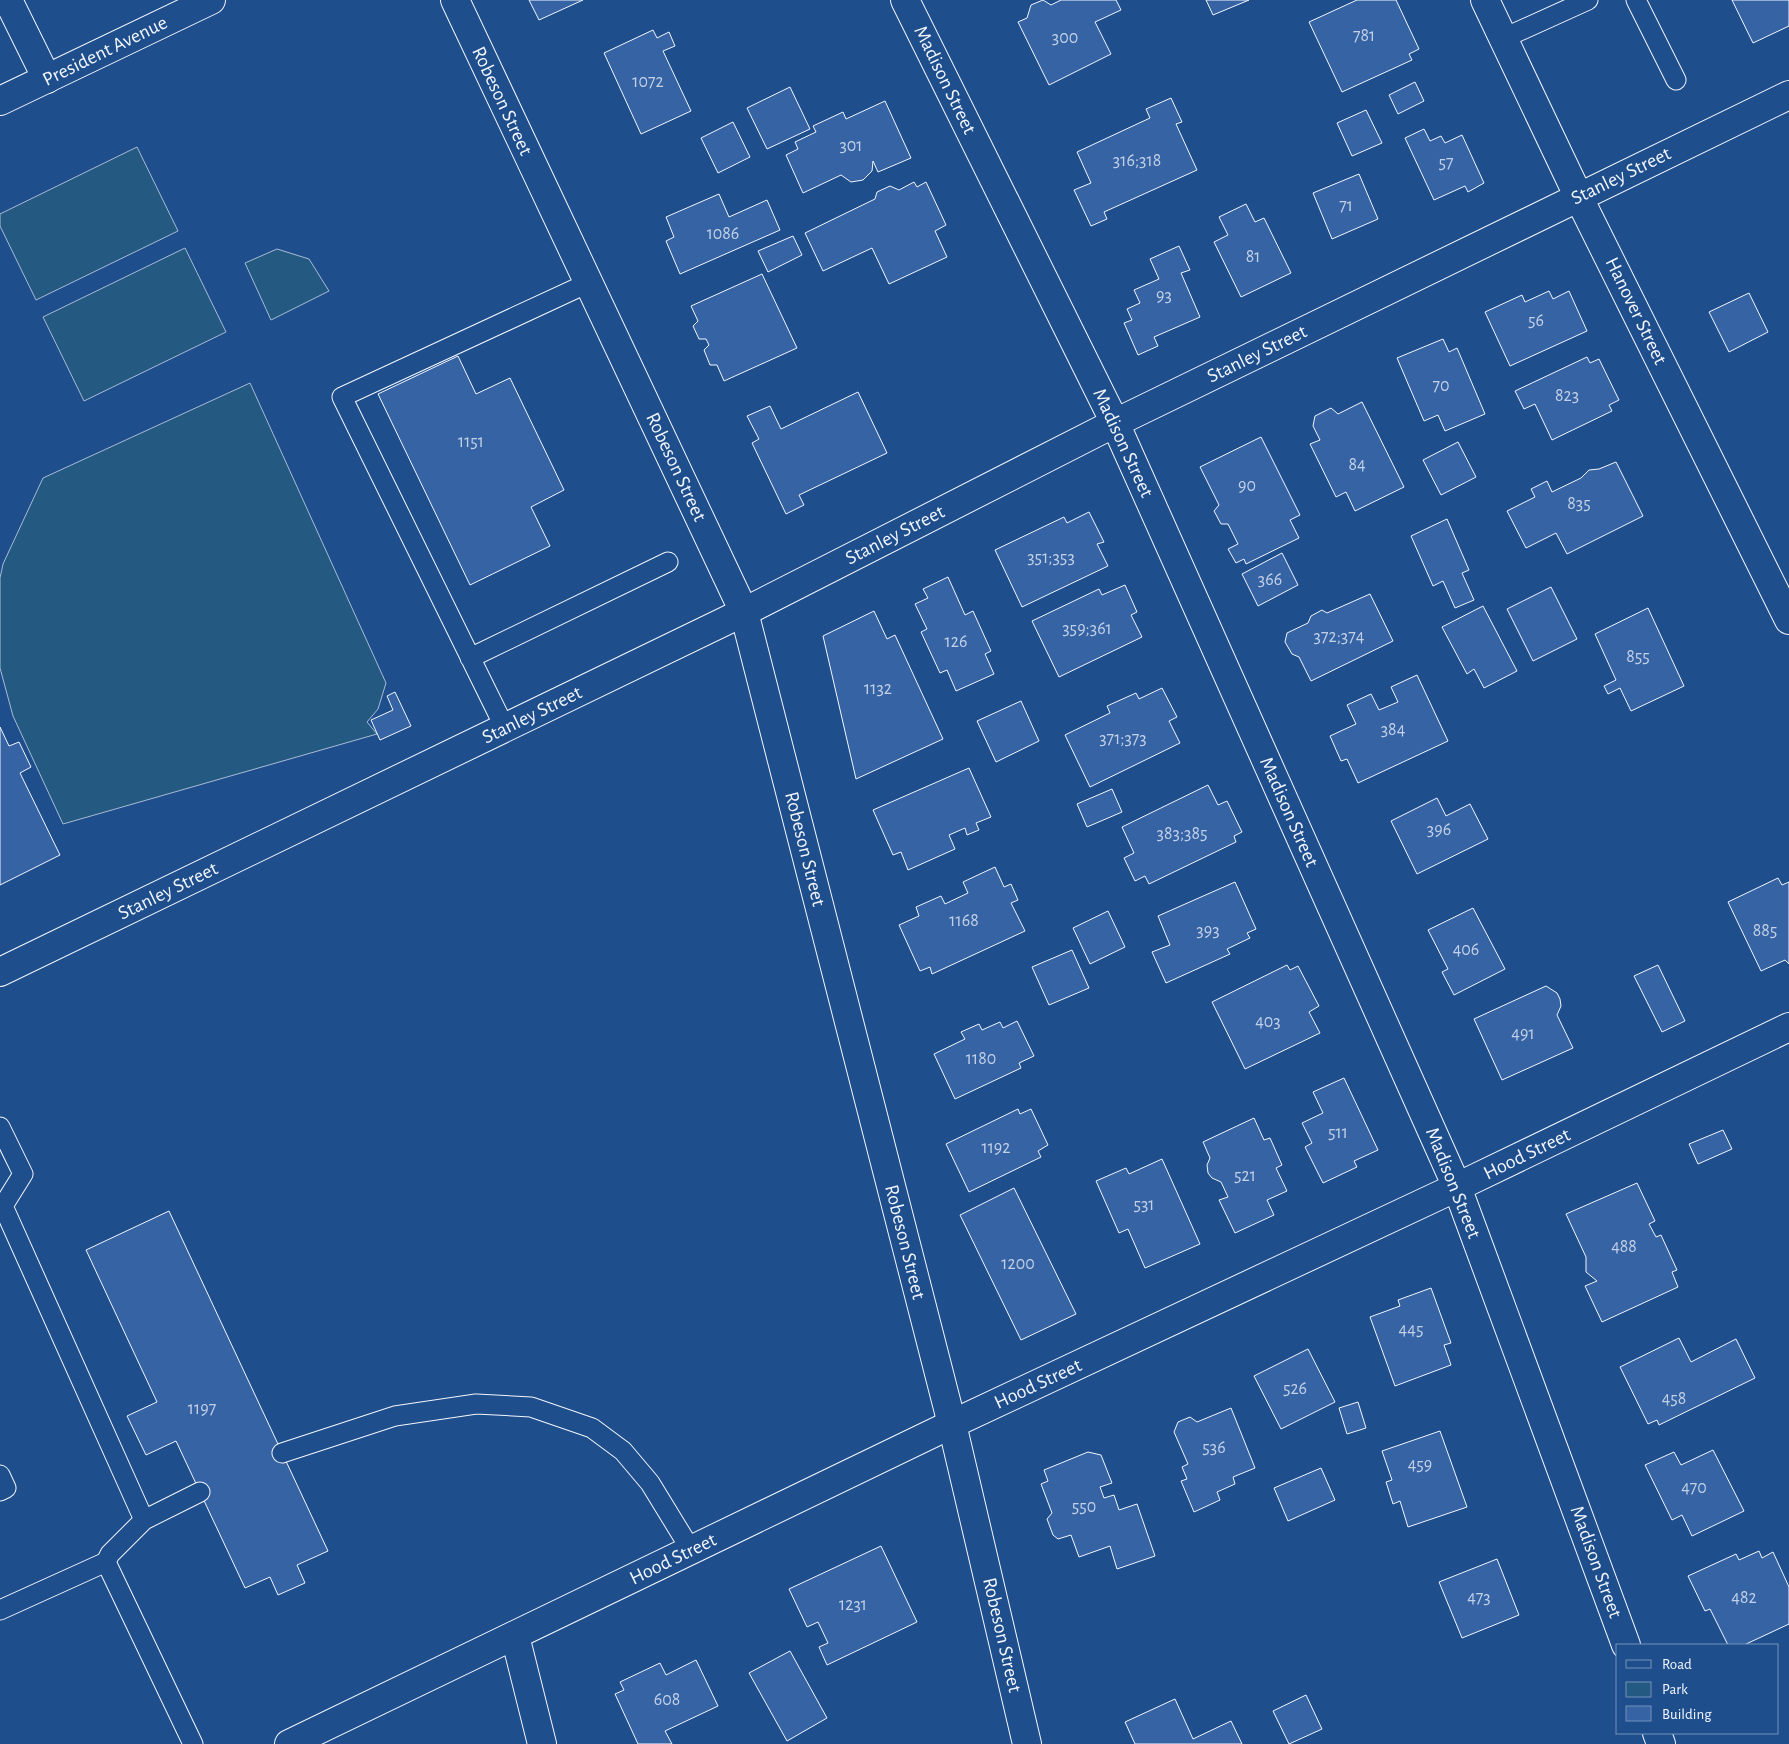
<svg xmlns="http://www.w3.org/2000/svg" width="1789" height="1744" font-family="'Alegreya Sans',sans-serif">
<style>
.green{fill:#245a82;stroke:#a8bbd7}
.building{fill:#3563a3;stroke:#f2f6ff}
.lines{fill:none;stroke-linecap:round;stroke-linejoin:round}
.service-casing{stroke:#f2f6ff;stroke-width:21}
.minor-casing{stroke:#f2f6ff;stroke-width:30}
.secondary-casing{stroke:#f2f6ff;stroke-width:30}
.primary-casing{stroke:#f2f6ff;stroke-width:30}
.service{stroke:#1f4e8c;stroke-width:19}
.minor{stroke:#1f4e8c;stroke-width:28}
.secondary{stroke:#1f4e8c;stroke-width:28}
.primary{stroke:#1f4e8c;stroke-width:28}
.labels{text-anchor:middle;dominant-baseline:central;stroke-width:4;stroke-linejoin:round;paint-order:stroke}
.number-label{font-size:18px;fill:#c3d1e8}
.street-label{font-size:20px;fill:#f2f6ff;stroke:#1f4e8c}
</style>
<rect width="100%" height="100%" fill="#1f4e8c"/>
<!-- green -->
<path class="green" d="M 137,147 L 178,231 L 36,300 L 0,226 L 0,214 Z
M 185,248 L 226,332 L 84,401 L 43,317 Z
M 277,249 L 309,259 L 329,291 L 271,320 L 245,263 Z
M 250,383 L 386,683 L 378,709 L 367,722 L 377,734 L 63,824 L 13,716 L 0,668 L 0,578 L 3,564 L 43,478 Z"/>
<!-- building -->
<path class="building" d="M 529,0 L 583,0 L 539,20 Z
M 1043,0 L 1051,5 L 1061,0 L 1116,0 L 1121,10 L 1095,22 L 1111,54 L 1049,85 L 1018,22 L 1027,18 L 1031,5 Z
M 1206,0 L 1249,0 L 1213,15 Z
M 1357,0 L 1396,0 L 1419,49 L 1409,54 L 1412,60 L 1342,92 L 1309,22 Z
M 1732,0 L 1789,0 L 1789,26 L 1753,43 Z
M 653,30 L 657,38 L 669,32 L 675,46 L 663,51 L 691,111 L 641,134 L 604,53 Z
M 1415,82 L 1424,101 L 1398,114 L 1389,95 Z
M 790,87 L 810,129 L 767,149 L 747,108 Z
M 1171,98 L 1182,122 L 1176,124 L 1197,170 L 1104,212 L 1107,219 L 1091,226 L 1074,190 L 1091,183 L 1077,152 L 1150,118 L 1146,109 Z
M 885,101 L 911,158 L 878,172 L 873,161 L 872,171 L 863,180 L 851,182 L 841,175 L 803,193 L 786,155 L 798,149 L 795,142 L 816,132 L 813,126 L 843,112 L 846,119 Z
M 1366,110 L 1382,143 L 1352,156 L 1337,123 Z
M 733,122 L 750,157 L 718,173 L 701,138 Z
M 1424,129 L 1430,141 L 1441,136 L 1445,143 L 1462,135 L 1484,183 L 1468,192 L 1465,186 L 1434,200 L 1405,138 Z
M 1359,174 L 1378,219 L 1332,239 L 1313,193 Z
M 914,182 L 917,187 L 926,182 L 946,225 L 935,231 L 947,257 L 889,284 L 872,248 L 823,271 L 805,233 L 875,199 L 877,192 L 890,186 L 899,190 Z
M 719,194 L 729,217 L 767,200 L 780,230 L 680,274 L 666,241 L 674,237 L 666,217 Z
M 1246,204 L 1255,222 L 1264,218 L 1291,273 L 1241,297 L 1214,242 L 1228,235 L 1219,217 Z
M 793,236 L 802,255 L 768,272 L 758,251 Z
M 1179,246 L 1190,270 L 1181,273 L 1200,317 L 1154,337 L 1158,346 L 1138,355 L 1124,323 L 1132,320 L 1127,309 L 1140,303 L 1134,290 L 1159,279 L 1150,259 Z
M 762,274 L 797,348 L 724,381 L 717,365 L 710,365 L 704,350 L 709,345 L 706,339 L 699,339 L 693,326 L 698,321 L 691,306 Z
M 1549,291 L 1553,299 L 1569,291 L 1587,331 L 1510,366 L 1485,312 L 1522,295 L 1525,302 Z
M 1749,293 L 1768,332 L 1729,352 L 1709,312 Z
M 1443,339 L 1449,352 L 1457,348 L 1485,414 L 1445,431 L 1438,415 L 1424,421 L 1397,358 Z
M 458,356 L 476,394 L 510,378 L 564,490 L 531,507 L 550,546 L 470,585 L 378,394 Z
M 1587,357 L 1590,363 L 1599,359 L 1619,400 L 1609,405 L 1612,411 L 1552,440 L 1535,404 L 1524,409 L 1515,391 Z
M 858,392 L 887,453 L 799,495 L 804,505 L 786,514 L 752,443 L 759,439 L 747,416 L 770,406 L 781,429 Z
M 1362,402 L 1404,487 L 1355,511 L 1346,492 L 1336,497 L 1310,444 L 1320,440 L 1313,426 L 1315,416 L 1331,408 L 1338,414 Z
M 1261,437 L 1300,515 L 1290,520 L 1299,538 L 1246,564 L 1244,559 L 1236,563 L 1228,549 L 1238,544 L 1228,524 L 1221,524 L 1214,511 L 1219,505 L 1200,467 Z
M 1458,442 L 1476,477 L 1441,495 L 1423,460 Z
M 1616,462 L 1643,516 L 1567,554 L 1556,533 L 1526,548 L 1507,511 L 1535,497 L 1531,489 L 1547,481 L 1552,492 L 1581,478 L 1589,470 L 1599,469 Z
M 1089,512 L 1104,542 L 1097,544 L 1108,566 L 1022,607 L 995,550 L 1064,517 L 1067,523 Z
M 1447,519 L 1469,570 L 1462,573 L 1474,600 L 1455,608 L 1443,581 L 1433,586 L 1411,536 Z
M 1282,553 L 1298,585 L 1258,606 L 1242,574 Z
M 948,577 L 965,615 L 973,611 L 991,651 L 985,654 L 994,674 L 956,691 L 947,670 L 940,673 L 921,632 L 927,629 L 915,604 L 928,598 L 923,589 Z
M 1125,585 L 1137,612 L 1131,615 L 1142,637 L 1059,677 L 1032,621 L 1099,589 L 1102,595 Z
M 1551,587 L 1577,639 L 1533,661 L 1507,609 Z
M 1370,594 L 1393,641 L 1311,681 L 1299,657 L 1292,654 L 1285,642 L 1287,633 L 1308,623 L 1311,616 L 1322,610 L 1327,613 Z
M 1483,606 L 1517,671 L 1484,688 L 1474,669 L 1467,674 L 1442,627 Z
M 1648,608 L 1684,686 L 1631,711 L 1620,688 L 1608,694 L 1604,686 L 1616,680 L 1595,634 Z
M 874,611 L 887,639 L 895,635 L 943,739 L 856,779 L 823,636 Z
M 1417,675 L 1448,741 L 1358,783 L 1347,759 L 1341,761 L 1330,736 L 1356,724 L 1347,705 L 1371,694 L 1379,710 L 1398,702 L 1391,687 Z
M 1162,688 L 1177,717 L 1169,721 L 1180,743 L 1090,787 L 1065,735 L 1110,713 L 1107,706 L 1136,693 L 1139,699 Z
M 395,692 L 411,726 L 380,740 L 371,720 L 393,710 L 387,696 Z
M 1021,701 L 1039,741 L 996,762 L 977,721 Z
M 0,727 L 9,746 L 19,742 L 31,767 L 20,773 L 60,855 L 0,885 Z
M 969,768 L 991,817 L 976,823 L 979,830 L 967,835 L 965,828 L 949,835 L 955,849 L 908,870 L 901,852 L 893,855 L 873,810 Z
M 1208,785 L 1218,805 L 1227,801 L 1242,832 L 1234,836 L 1236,842 L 1149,884 L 1145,876 L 1135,881 L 1124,858 L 1134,853 L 1122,827 Z
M 1112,789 L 1122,812 L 1087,827 L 1077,804 Z
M 1437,798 L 1446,816 L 1470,804 L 1488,839 L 1417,874 L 1391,821 Z
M 995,867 L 1004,887 L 1011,884 L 1018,900 L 1011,903 L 1025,931 L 932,974 L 930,967 L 920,971 L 899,925 L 919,916 L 916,907 L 941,896 L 945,904 L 968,893 L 963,882 Z
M 1778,878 L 1782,885 L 1789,882 L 1789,964 L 1785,960 L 1761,971 L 1728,902 Z
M 1235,882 L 1256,929 L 1247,933 L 1250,938 L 1227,949 L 1230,954 L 1166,983 L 1152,952 L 1170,945 L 1158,916 Z
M 1473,908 L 1505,969 L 1454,995 L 1442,972 L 1448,969 L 1428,930 Z
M 1108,911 L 1125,947 L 1090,964 L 1073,928 Z
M 1072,950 L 1089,988 L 1049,1005 L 1032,967 Z
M 1287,965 L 1290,970 L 1298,966 L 1319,1006 L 1309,1012 L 1320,1033 L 1245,1069 L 1212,1002 Z
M 1658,965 L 1685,1021 L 1662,1032 L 1634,976 Z
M 1546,986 L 1557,993 L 1560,999 L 1561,1006 L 1557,1015 L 1573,1048 L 1502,1080 L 1474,1019 Z
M 1017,1021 L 1034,1056 L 1019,1063 L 1021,1068 L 955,1099 L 934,1054 L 965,1039 L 961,1032 L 979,1024 L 982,1030 L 1000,1022 L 1003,1028 Z
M 1344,1078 L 1378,1150 L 1354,1161 L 1357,1167 L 1323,1183 L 1305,1147 L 1312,1143 L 1302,1123 L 1323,1113 L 1313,1092 Z
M 1018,1109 L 1020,1114 L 1031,1109 L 1048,1145 L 1038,1151 L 1041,1157 L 969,1192 L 946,1144 Z
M 1254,1118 L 1264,1140 L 1270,1138 L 1282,1165 L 1276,1168 L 1287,1191 L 1267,1200 L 1274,1215 L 1235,1233 L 1219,1200 L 1228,1197 L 1221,1182 L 1212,1178 L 1208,1173 L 1207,1165 L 1210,1158 L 1203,1142 Z
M 1723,1130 L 1732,1149 L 1698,1164 L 1689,1144 Z
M 1162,1159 L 1200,1244 L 1145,1268 L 1128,1229 L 1119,1233 L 1096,1181 L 1126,1168 L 1129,1174 Z
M 1637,1183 L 1655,1221 L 1649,1224 L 1656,1237 L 1661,1235 L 1677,1270 L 1672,1272 L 1678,1287 L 1602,1322 L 1585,1286 L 1597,1281 L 1586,1272 L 1586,1257 L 1566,1214 Z
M 1014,1188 L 1076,1314 L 1021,1340 L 960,1215 Z
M 169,1211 L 328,1551 L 297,1565 L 305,1583 L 278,1595 L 270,1577 L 245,1588 L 176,1441 L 146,1455 L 127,1416 L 157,1402 L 86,1250 Z
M 1431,1288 L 1451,1343 L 1444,1345 L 1451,1365 L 1395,1386 L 1370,1317 L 1400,1306 L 1398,1300 Z
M 1679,1338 L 1691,1362 L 1736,1339 L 1755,1378 L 1659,1425 L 1657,1420 L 1648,1424 L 1620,1367 Z
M 1308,1349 L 1335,1402 L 1281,1429 L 1254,1376 Z
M 1358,1402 L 1366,1428 L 1347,1434 L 1339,1408 Z
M 1231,1408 L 1255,1468 L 1233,1477 L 1235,1484 L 1217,1492 L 1220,1500 L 1194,1512 L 1181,1481 L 1187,1479 L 1182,1467 L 1188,1464 L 1174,1432 L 1178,1422 L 1190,1417 L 1197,1422 Z
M 1440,1431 L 1467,1507 L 1408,1527 L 1400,1501 L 1393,1504 L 1386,1482 L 1392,1480 L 1382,1451 Z
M 1713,1450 L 1744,1511 L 1692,1536 L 1682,1515 L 1672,1520 L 1645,1465 L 1674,1452 L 1681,1465 Z
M 1088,1452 L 1101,1455 L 1112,1483 L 1100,1487 L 1104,1498 L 1114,1495 L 1119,1510 L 1137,1504 L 1155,1556 L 1117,1569 L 1110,1546 L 1079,1557 L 1071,1535 L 1058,1539 L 1053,1535 L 1047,1519 L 1052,1513 L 1041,1484 L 1048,1481 L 1044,1470 Z
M 1321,1468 L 1335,1500 L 1288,1521 L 1274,1488 Z
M 881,1546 L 917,1622 L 827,1665 L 819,1647 L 828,1643 L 818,1622 L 807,1627 L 789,1589 Z
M 1759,1551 L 1762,1558 L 1773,1552 L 1789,1587 L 1789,1624 L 1744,1645 L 1728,1645 L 1710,1609 L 1705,1611 L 1688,1576 L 1736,1554 L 1739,1560 Z
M 1497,1559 L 1519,1615 L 1462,1638 L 1439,1582 Z
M 790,1651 L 827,1718 L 787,1741 L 749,1673 Z
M 696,1660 L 718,1706 L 665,1731 L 672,1744 L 638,1744 L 615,1694 L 624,1690 L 620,1682 L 660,1663 L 666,1675 Z
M 1306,1695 L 1322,1729 L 1289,1744 L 1273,1711 Z
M 1175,1699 L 1193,1739 L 1231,1721 L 1242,1744 L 1135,1744 L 1125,1722 Z"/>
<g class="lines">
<defs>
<path id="service" d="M 1636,0 L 1676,80
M 1504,38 L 1588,0
M 470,658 L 668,562
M 505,728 L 342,397 L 588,283
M 0,1127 L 23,1174 L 3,1206 L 144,1520 L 110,1554 L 106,1562 L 193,1744
M 282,1453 L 395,1416 L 476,1404 L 531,1407 L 592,1428 L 623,1451 L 650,1483 L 691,1550
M 0,1475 L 6,1488 L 0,1491
M 144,1520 L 200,1492
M 0,1610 L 106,1562"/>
<path id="minor" d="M 8,0 L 47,79
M 905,0 L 1115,423 L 1457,1187 L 1626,1645
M 1485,0 L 1583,206 L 1789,620
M 0,972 L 744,612 L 1115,423 L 1789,95
M 515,1636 L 542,1744
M 1657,1733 L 1661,1744
M 289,1744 L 952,1424 L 1457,1187 L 1789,1027"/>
<path id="secondary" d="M 455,0 L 744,612 L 952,1424 L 1027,1744"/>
<path id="primary" d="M 0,101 L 211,0"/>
</defs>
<!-- service casing -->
<use href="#service" class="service-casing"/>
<!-- minor casing -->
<use href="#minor" class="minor-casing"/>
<!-- secondary casing -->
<use href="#secondary" class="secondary-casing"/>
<!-- primary casing -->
<use href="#primary" class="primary-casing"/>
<!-- service -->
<use href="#service" class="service"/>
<!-- minor -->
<use href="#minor" class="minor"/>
<!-- secondary -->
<use href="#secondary" class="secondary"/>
<!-- primary -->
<use href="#primary" class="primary"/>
</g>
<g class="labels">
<!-- number labels -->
<g class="number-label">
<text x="1364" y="36">781</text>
<text x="1065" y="38">300</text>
<text x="648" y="82">1072</text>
<text x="851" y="146">301</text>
<text x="1137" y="161">316;318</text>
<text x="1446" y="163">57</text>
<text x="1346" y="206">71</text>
<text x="723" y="234">1086</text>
<text x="1253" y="257">81</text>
<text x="1164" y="296">93</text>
<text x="1536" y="321">56</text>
<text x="1441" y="386">70</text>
<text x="1567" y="396">823</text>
<text x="471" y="442">1151</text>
<text x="1357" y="465">84</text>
<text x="1247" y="486">90</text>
<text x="1579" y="504">835</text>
<text x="1051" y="558">351;353</text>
<text x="1270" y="580">366</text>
<text x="1087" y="629">359;361</text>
<text x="1339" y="637">372;374</text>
<text x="956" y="642">126</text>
<text x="1638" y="657">855</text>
<text x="878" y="689">1132</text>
<text x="1393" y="730">384</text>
<text x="1123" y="739">371;373</text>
<text x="1439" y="830">396</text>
<text x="1182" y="834">383;385</text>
<text x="964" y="921">1168</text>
<text x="1208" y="931">393</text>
<text x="1765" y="931">885</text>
<text x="1466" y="950">406</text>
<text x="1268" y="1022">403</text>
<text x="1523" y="1034">491</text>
<text x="981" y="1059">1180</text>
<text x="1338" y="1133">511</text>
<text x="996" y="1148">1192</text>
<text x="1245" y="1176">521</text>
<text x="1144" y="1205">531</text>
<text x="1624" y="1247">488</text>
<text x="1018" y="1264">1200</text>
<text x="1411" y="1330">445</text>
<text x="1295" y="1389">526</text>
<text x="1674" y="1399">458</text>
<text x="202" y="1409">1197</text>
<text x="1214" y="1448">536</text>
<text x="1420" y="1465">459</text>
<text x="1694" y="1488">470</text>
<text x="1084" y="1507">550</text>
<text x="1479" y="1598">473</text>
<text x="1744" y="1598">482</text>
<text x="853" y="1605">1231</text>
<text x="667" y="1700">608</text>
</g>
<!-- street labels -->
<g class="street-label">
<text transform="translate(105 51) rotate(-26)">President Avenue</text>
<text transform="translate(945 80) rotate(64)">Madison Street</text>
<text transform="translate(502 101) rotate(65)">Robeson Street</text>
<text transform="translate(1621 176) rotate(-26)">Stanley Street</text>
<text transform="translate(1636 311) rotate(64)">Hanover Street</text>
<text transform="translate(1257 354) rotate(-26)">Stanley Street</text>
<text transform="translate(1123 443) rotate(65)">Madison Street</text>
<text transform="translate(676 467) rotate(65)">Robeson Street</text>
<text transform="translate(895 535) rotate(-27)">Stanley Street</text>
<text transform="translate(532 715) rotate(-26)">Stanley Street</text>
<text transform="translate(1289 812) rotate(66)">Madison Street</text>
<text transform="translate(805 849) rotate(76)">Robeson Street</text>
<text transform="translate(168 891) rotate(-26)">Stanley Street</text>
<text transform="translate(1527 1154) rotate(-26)">Hood Street</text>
<text transform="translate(1453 1183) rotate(68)">Madison Street</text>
<text transform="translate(905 1242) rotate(76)">Robeson Street</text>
<text transform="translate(1038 1384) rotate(-25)">Hood Street</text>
<text transform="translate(673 1559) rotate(-26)">Hood Street</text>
<text transform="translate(1596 1562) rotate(70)">Madison Street</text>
<text transform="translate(1002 1635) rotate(77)">Robeson Street</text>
</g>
</g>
<!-- legend -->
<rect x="1616" y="1644" width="162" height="90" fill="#1f4e8c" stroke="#7391ba"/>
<rect x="1626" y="1660" width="25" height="8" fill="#1f4e8c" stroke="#7391ba"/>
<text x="1662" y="1669" font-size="15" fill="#f2f6ff">Road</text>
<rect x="1626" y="1682" width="25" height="15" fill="#245a82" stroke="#7391ba"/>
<text x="1662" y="1694" font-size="15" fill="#f2f6ff">Park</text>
<rect x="1626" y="1706" width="25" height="15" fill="#3563a3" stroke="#7391ba"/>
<text x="1662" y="1719" font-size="15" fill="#f2f6ff">Building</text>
</svg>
